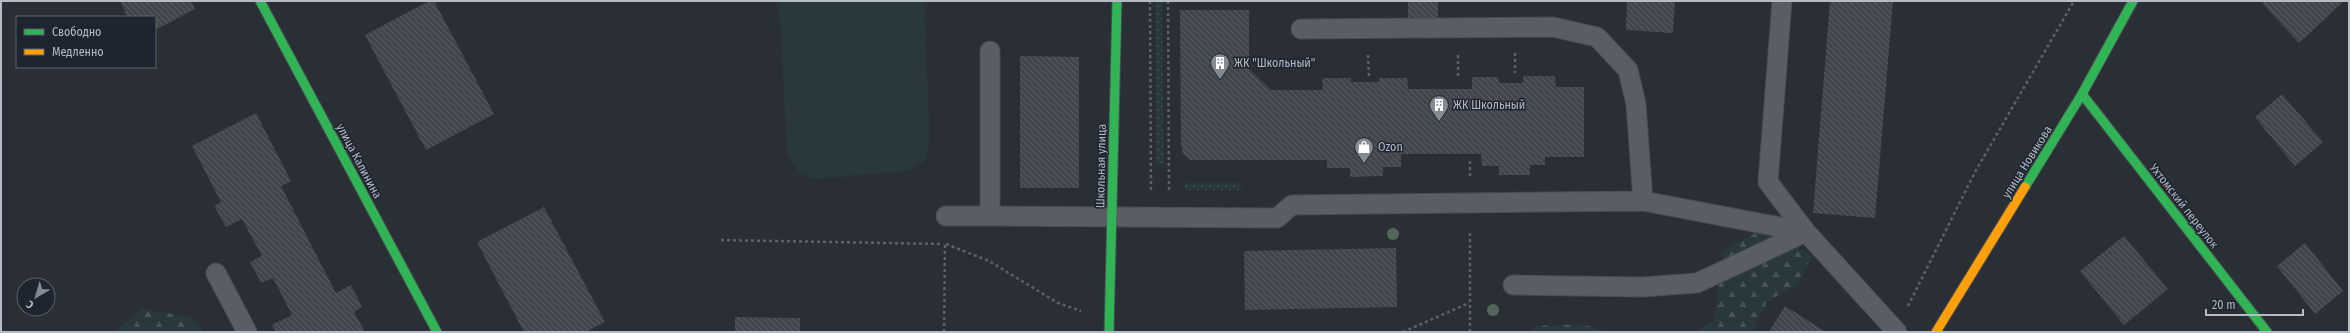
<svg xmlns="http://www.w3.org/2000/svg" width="2350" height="333" font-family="'Fira Sans Condensed',sans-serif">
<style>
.grass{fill:url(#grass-dots)}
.forest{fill:url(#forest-firs)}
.pitch{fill:#29393b}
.building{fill:url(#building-back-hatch)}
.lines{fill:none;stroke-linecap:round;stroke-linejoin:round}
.lane-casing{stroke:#484b51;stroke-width:21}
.fast-casing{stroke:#484b51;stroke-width:11}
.slow-casing{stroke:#484b51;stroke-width:11}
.path{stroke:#5d6268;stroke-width:2.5;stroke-dasharray:3 3;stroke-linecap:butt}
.lane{stroke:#5a5d64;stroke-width:19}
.fast{stroke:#30b455;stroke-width:9}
.slow{stroke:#ff9f0a;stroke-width:9}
.tree{fill:#50675a}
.labels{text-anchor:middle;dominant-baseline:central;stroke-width:3;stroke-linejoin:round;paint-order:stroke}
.poi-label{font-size:12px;fill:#b5bbc6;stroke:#1e2530;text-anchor:start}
.street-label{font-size:12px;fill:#b5bbc6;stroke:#1e2530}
</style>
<defs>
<pattern id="grass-dots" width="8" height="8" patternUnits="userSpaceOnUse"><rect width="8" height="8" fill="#29393b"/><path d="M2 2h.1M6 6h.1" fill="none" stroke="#465456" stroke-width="1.8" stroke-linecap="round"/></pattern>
<pattern id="forest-firs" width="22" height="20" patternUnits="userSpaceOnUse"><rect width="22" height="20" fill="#29393b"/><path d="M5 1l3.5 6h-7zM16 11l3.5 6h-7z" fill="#465456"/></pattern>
<pattern id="building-back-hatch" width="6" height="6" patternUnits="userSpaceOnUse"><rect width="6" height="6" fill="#42464c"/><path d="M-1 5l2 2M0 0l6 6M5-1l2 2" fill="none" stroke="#5b5f64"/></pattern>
</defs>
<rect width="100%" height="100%" fill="#2a2f36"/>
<!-- grass -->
<path class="grass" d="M 1155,1 L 1162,1 L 1163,164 L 1156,164 Z
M 1185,183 L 1241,183 L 1241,190 L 1185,190 Z"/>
<!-- forest -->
<path class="forest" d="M 1765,228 L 1812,256 L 1797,284 L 1767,302 L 1752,332 L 1695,332 L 1714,320 L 1723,251 Z
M 143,309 L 190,317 L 205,332 L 114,332 Z
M 1582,324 L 1607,332 L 1530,332 L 1536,326 Z"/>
<!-- pitch -->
<path class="pitch" d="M 779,1 L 924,1 L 930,138 C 928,158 926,164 907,171 L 815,179 L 800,173 L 787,154 Z"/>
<!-- building -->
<path class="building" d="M 120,1 L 191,1 L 195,9 L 155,30 L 155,17 L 128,17 Z
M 429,1 L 434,1 L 494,114 L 426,150 L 365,35 Z
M 1408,1 L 1438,1 L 1438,23 L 1408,23 Z
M 1627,1 L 1675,1 L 1673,33 L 1626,30 Z
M 1830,1 L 1893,1 L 1875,218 L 1813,213 Z
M 2265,1 L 2344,1 L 2299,43 L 2262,3 Z
M 1180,10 L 1249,10 L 1249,69 L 1271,90 L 1323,90 L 1322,78 L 1351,78 L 1351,82 L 1379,82 L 1379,78 L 1407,78 L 1408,89 L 1472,89 L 1472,77 L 1498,77 L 1499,83 L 1523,83 L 1523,76 L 1555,76 L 1556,87 L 1584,87 L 1584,157 L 1545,157 L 1545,165 L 1530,165 L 1530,175 L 1499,175 L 1499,166 L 1482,166 L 1481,154 L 1401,154 L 1401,167 L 1383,167 L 1383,176 L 1350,177 L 1350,168 L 1327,168 L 1327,160 L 1190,160 L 1183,154 L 1181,144 Z
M 1020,56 L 1079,57 L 1079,188 L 1020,188 Z
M 2282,94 L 2323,142 L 2295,166 L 2255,117 Z
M 256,113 L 291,181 L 281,186 L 336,293 L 351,285 L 362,307 L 354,312 L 365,332 L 276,332 L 272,325 L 292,315 L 273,278 L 261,283 L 250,262 L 262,256 L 242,219 L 226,227 L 214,206 L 221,202 L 192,146 Z
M 544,207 L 605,322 L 586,332 L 524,332 L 477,242 Z
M 2124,236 L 2168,289 L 2124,325 L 2080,271 Z
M 2305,243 L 2343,291 L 2315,314 L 2277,266 Z
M 1396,248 L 1397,307 L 1245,310 L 1244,251 Z
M 1785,306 L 1826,332 L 1769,332 Z
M 735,317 L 800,318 L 800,332 L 735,332 Z"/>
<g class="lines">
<defs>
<path id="lane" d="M 1782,1 L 1768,182 L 1806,232 L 1897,332
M 1301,29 L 1553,27 L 1597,37 L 1628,70 L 1636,104 L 1643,201
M 990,51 L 990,216 L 1277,218 L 1292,205 L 1643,201 L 1806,232
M 946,216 L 990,216
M 216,273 L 247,332
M 1513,285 L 1642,287 L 1697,283 L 1806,232"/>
<path id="fast" d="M 260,1 L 437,332
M 2082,94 L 2267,332
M 2025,187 L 2082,94 L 2133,1
M 1109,332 L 1117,1"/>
<path id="slow" d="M 1936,332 L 2025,187"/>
</defs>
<!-- lane casing -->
<use href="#lane" class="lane-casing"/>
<!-- fast casing -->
<use href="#fast" class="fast-casing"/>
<!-- slow casing -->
<use href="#slow" class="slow-casing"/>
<!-- path -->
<path class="path" d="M 1150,1 L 1151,190
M 1168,1 L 1169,191
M 1515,53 L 1515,73
M 1368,55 L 1369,78
M 1458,55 L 1458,78
M 1470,161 L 1470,177
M 721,240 L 941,244
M 946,244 L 989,261 L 1058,303 L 1081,311
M 1908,306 L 1975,172 L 2074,1
M 944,332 L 945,243
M 1403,332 L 1469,303
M 1470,332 L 1470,230"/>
<!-- lane -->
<use href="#lane" class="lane"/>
<!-- fast -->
<use href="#fast" class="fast"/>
<!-- slow -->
<use href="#slow" class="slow"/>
</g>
<!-- trees -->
<g class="tree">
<circle cx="1393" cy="234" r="6"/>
<circle cx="1493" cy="310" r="6"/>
</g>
<!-- icons -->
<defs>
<symbol id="building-pin" viewBox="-11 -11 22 30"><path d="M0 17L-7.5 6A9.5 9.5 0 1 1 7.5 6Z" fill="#848a94" stroke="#1e2530"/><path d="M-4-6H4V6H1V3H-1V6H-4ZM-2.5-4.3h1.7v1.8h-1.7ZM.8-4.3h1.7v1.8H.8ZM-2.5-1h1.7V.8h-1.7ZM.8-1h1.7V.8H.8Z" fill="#fff"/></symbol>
<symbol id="shop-pin" viewBox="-11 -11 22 30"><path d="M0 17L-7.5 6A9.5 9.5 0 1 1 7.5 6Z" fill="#848a94" stroke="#1e2530"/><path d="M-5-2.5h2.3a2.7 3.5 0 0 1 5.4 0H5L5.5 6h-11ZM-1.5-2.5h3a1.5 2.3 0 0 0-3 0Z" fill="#fff"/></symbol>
</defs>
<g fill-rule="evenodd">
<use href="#building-pin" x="1209" y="52" width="22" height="30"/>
<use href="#building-pin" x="1428" y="94" width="22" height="30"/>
<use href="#shop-pin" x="1353" y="136" width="22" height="30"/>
</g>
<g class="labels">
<!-- poi labels -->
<g class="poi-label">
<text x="1234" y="63">ЖК "Школьный"</text>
<text x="1453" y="105">ЖК Школьный</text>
<text x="1378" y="147">Ozon</text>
</g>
<!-- street labels -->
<g class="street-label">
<text transform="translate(359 161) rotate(62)">улица Калинина</text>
<text transform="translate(2027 162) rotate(-58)">улица Новикова</text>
<text transform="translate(1101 166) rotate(-89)">Школьная улица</text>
<text transform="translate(2184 206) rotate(52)">Ухтомский переулок</text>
</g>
</g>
<!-- border -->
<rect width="2350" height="333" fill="none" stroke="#b5bbc6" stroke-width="4"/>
<!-- legend -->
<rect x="16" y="16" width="140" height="52" fill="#1e2530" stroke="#5a616c"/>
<rect x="24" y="29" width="20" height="6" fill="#30b455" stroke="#5a616c"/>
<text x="52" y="36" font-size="12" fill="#b5bbc6">Свободно</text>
<rect x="24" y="49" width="20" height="6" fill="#ff9f0a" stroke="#5a616c"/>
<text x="52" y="56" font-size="12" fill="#b5bbc6">Медленно</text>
<!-- north arrow -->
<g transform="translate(36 297) rotate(218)"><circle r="19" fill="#1e2530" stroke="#5a616c"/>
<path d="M0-3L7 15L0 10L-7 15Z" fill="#848a94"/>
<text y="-6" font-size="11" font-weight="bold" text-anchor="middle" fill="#b5bbc6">С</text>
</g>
<!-- scale -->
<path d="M2206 309v6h97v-6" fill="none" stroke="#b5bbc6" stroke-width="2"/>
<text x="2212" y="309" font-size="12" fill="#b5bbc6" stroke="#1e2530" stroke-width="3" paint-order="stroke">20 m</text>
</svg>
